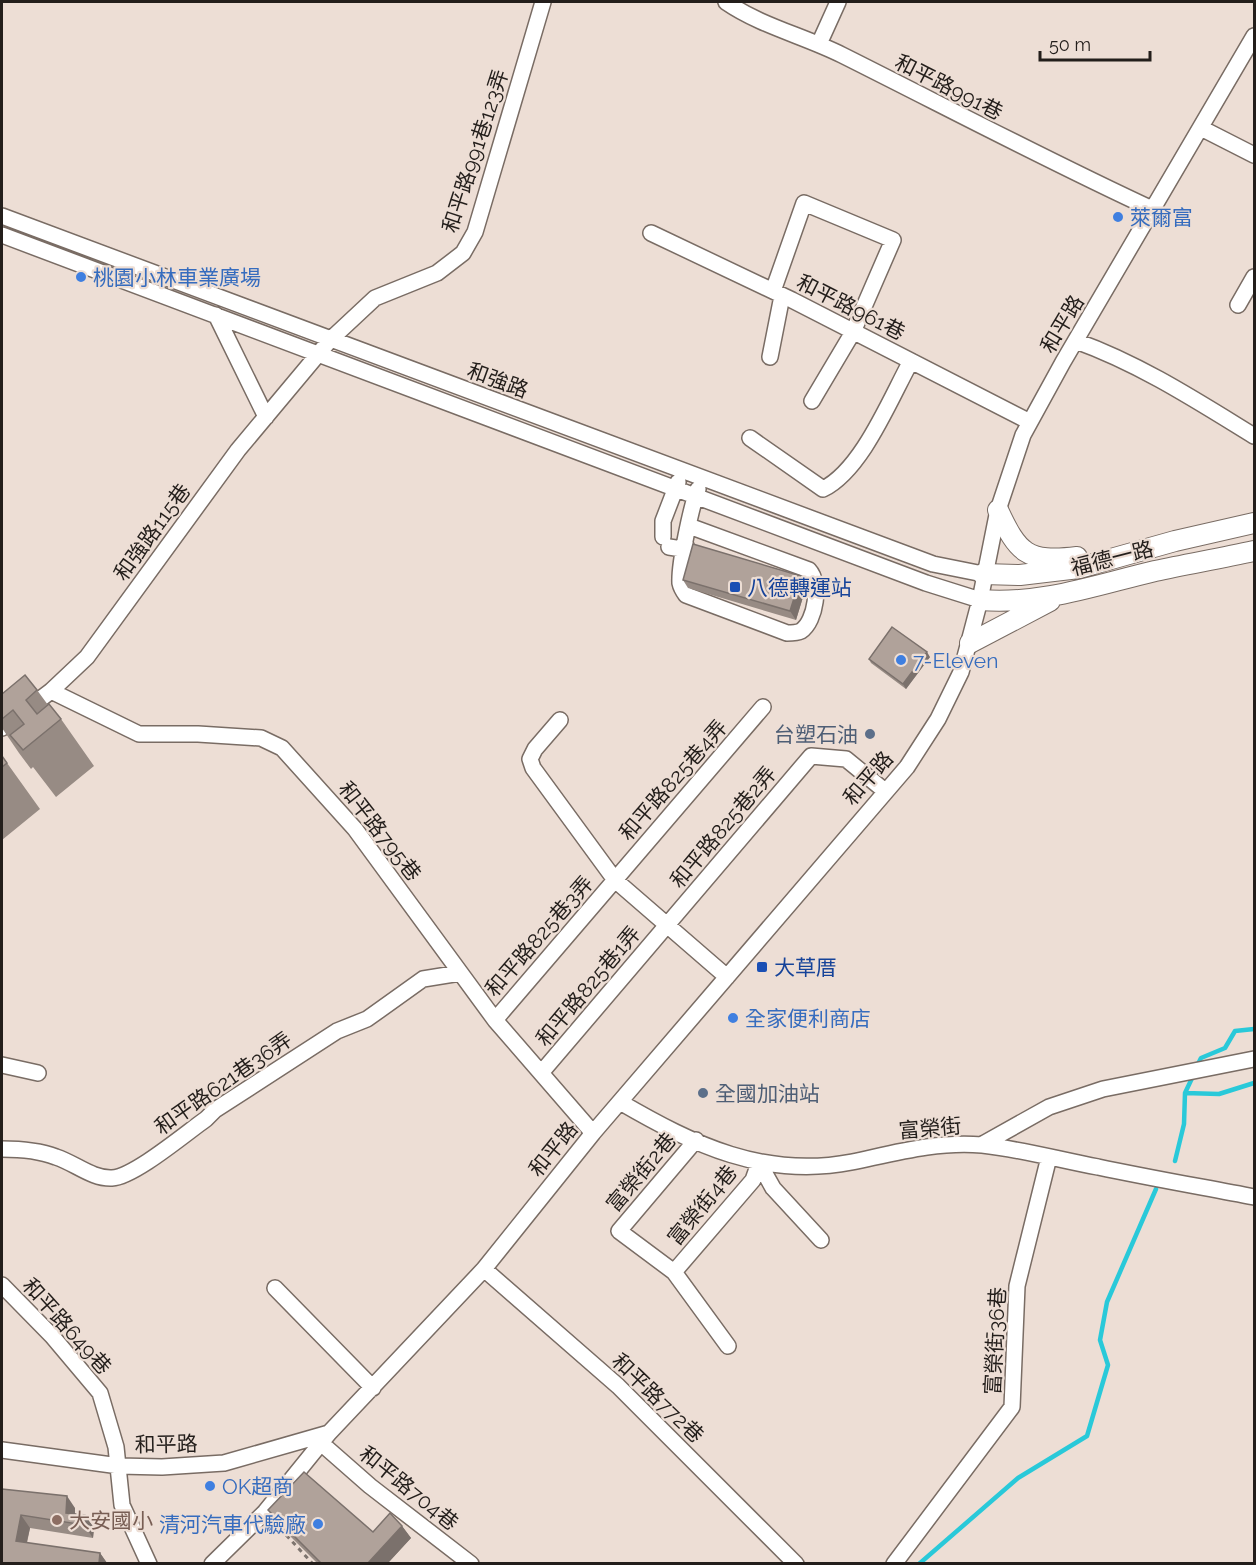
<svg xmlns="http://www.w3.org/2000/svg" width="1256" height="1565" font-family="Raleway,'Noto Sans TC',sans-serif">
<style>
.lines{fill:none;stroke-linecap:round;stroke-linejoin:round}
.stream{stroke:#29c9d9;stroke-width:4.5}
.minor-casing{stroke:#796c64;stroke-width:18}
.major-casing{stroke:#796c64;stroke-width:22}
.path{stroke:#7e756f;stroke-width:3;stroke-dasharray:4.5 4.5;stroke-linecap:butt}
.minor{stroke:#fff;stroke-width:15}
.major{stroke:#fff;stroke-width:20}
.wall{fill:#978b84}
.shaded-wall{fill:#7b716c}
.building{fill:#b0a29a;stroke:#7b716c;stroke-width:1.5}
.shop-dot{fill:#3f7fe0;stroke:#edded5;stroke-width:2}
.transit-dot{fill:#1a4fb4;stroke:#edded5;stroke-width:2}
.service-dot{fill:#5c6f8a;stroke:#edded5;stroke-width:2}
.education-dot{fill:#8d6e63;stroke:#edded5;stroke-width:2}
.labels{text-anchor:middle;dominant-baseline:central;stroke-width:4.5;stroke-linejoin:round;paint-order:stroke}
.street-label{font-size:21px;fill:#231e1b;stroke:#edded5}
.shop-label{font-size:21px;fill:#366cbe;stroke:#edded5;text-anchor:start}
.transit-label{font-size:21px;fill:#164399;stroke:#edded5;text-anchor:start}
.service-label{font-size:21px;fill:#4e5e75;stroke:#edded5;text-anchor:end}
.education-label{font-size:21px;fill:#785e54;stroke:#edded5;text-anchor:start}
</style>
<rect width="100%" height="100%" fill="#edded5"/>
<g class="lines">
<!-- stream -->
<path class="stream" d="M 1197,1066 L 1201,1058 L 1225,1048 L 1235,1031 L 1254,1029
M 1185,1093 L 1219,1094 L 1254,1083
M 1175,1161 L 1184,1124 L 1185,1093 L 1194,1074
M 919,1564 L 1018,1478 L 1087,1436 L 1108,1365 L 1100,1340 L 1107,1302 L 1156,1189"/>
<defs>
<path id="minor" d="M 726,2 C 761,26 804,36 842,55 C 946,107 1048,161 1154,210
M 819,44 L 838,2
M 1201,128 L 1254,155
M 2,216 L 933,564 L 983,574
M 651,233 L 792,300 L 1030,422
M 2,235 L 926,583 L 980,600
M 773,291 L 804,203 L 893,240 L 853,332 L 812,401
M 1238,305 L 1254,277
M 216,315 L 266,417
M 1076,341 C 1140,364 1197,401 1254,436
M 770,357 L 782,296
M 750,438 L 823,489 C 862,470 890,399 911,361
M 689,526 L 809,570 C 821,583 816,621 801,631 C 797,633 791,633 787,633 L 686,595 C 683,591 681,588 680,583 C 679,564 691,507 698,489
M 663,537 L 663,521 L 678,482
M 669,547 L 682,549 L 686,546
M 51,691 L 139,734 L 198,734 L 261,738 L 282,748 L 355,829 L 495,1020 L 593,1133
M 560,720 L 535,749 L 530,759 L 533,768 L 615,880 L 727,977
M 2,728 L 51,691 L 87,657 L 238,450 L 330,340 L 375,298 L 437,273 L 463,253 L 475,232 L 543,2
M 495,1020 L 763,707
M 2,1065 L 38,1073
M 541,1073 L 811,756 L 846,759 L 885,791
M 620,1102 C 694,1145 764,1179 852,1162 C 895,1153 937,1141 982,1145 C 1021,1149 1060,1160 1098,1167 C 1150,1178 1202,1187 1254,1197
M 696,1140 L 619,1231 L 674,1272 L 728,1346
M 981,1145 L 1049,1107 L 1103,1089 L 1254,1059
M 2,1149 C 20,1149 38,1150 56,1157 C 75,1163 92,1179 112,1178 C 134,1177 186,1133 206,1119 L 215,1110 L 337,1031 L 367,1019 L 423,979 L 460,973
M 759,1163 L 773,1188 L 821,1240
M 484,1269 L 618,1386 L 796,1564
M 674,1272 L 753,1180 L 759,1163
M 2,1285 L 52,1336 L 100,1393 L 116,1447 L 122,1505 L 149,1564
M 275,1288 L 373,1388
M 321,1443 L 370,1486 L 471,1564
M 2,1450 L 119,1466 L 162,1467 L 224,1463 L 329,1433
M 212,1564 L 265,1512 L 329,1433 L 484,1269 L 593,1133 L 907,767 L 938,719 L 961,672 L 980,600 L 998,510 L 1023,435 L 1063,362 L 1254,36
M 894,1564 L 1012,1407 L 1017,1286 L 1049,1157"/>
<path id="major" d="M 998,510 C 1018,553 1027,563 1077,557
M 983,574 L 1020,575 L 1079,568 L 1175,541 L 1254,523
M 980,600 C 1042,605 1096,585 1155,571 C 1188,564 1222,558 1254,551
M 970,643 L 1050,601"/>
</defs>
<!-- minor casing -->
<use href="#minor" class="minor-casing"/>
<!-- major casing -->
<use href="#major" class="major-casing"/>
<!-- path -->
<path class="path" d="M 274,1522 L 313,1564"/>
<!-- minor -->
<use href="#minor" class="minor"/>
<!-- major -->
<use href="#major" class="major"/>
</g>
<!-- wall -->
<path class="wall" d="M 683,580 L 807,584 L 796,620 L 688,588 Z
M 930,657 L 906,689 L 871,663 L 869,659 Z
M 37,690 L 48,705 L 61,719 L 94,766 L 56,797 L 33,767 L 31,769 L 19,753 L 2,728 L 2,694 Z
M 2,756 L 40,809 L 2,840 Z
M 5,1489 L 75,1508 L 75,1514 L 85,1515 L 94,1528 L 93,1538 L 30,1528 L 27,1543 L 100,1553 L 107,1563 L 2,1563 Z
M 268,1510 L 373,1532 L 402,1526 L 411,1538 L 388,1563 L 317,1563 L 277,1523 Z"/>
<!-- shaded-wall -->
<path class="shaded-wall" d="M 801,576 L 807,584 L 796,620 L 790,611 Z
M 927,652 L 930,657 L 906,689 L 903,684 Z
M 67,1496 L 75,1508 L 75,1524 L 66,1513 Z
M 21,1515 L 30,1528 L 24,1554 L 16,1541 Z
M 85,1515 L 94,1528 L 93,1538 L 84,1525 Z
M 402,1526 L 411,1538 L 388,1563 L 368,1563 Z
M 100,1553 L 107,1563 L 99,1563 Z"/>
<!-- building -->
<path class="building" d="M 693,544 L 801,576 L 790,611 L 683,580 Z
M 892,627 L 927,652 L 903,684 L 869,659 Z
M 25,675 L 37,690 L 26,700 L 37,714 L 49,704 L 61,719 L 23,750 L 10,735 L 24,724 L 13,710 L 2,719 L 2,694 Z
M 2,756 L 7,763 L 2,767 Z
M 304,1472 L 373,1532 L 390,1513 L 402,1526 L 368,1563 L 321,1563 L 268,1510 Z
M 2,1489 L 67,1496 L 66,1513 L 85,1515 L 84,1525 L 21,1515 L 16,1541 L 100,1553 L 99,1563 L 2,1563 Z"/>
<!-- markers -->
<g class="shop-dot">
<circle cx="1118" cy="217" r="6"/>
<circle cx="81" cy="277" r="6"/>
<circle cx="901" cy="660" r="6"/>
<circle cx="733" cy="1018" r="6"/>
<circle cx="210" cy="1486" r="6"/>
<circle cx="318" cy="1524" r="6"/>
</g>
<g class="transit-dot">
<rect x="729" y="581" width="12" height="12" rx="3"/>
<rect x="756" y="961" width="12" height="12" rx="3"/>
</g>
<g class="service-dot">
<circle cx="870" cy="734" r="6"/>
<circle cx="703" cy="1093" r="6"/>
</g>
<circle class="education-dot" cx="57" cy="1520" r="6"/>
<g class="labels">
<!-- street labels -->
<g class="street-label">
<text transform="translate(949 87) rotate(27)">和平路991巷</text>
<text transform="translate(475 151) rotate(-72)">和平路991巷123弄</text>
<text transform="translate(851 307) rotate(27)">和平路961巷</text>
<text transform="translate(1062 324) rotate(-59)">和平路</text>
<text transform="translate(498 380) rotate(20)">和強路</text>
<text transform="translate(152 532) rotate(-54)">和強路115巷</text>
<text transform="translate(1112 558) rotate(-14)">福德一路</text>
<text transform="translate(868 778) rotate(-49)">和平路</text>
<text transform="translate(673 780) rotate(-49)">和平路825巷4弄</text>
<text transform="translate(723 827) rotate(-50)">和平路825巷2弄</text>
<text transform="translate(380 831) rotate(52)">和平路795巷</text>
<text transform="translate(539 936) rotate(-49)">和平路825巷3弄</text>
<text transform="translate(588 986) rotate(-50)">和平路825巷1弄</text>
<text transform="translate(223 1083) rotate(-35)">和平路621巷36弄</text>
<text transform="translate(930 1128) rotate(-5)">富榮街</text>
<text transform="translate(553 1149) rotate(-51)">和平路</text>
<text transform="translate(641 1172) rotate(-50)">富榮街2巷</text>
<text transform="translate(702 1205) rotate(-51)">富榮街4巷</text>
<text transform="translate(67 1326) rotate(48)">和平路649巷</text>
<text transform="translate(995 1341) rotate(-87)">富榮街36巷</text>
<text transform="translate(658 1398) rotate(44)">和平路772巷</text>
<text transform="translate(166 1444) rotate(-1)">和平路</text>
<text transform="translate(409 1488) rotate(39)">和平路704巷</text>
</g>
<!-- shop labels -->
<g class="shop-label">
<text x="1130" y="217">萊爾富</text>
<text x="93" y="277">桃園小林車業廣場</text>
<text x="913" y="660">7-Eleven</text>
<text x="745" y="1018">全家便利商店</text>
<text x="222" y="1486">OK超商</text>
<text x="306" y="1524" text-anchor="end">清河汽車代驗廠</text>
</g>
<!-- transit labels -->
<g class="transit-label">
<text x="747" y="587">八德轉運站</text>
<text x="774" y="967">大草厝</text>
</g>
<!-- service labels -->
<g class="service-label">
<text x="858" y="734">台塑石油</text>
<text x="715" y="1093" text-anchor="start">全國加油站</text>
</g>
<!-- education labels -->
<g class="education-label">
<text x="69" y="1520">大安國小</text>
</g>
</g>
<!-- border -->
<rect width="1256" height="1565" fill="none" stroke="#231e1b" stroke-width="6"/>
<!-- scale -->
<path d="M1040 51v9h110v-9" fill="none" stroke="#231e1b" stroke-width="3"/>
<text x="1049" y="51" font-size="18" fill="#231e1b" stroke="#edded5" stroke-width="4.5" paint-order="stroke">50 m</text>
</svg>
